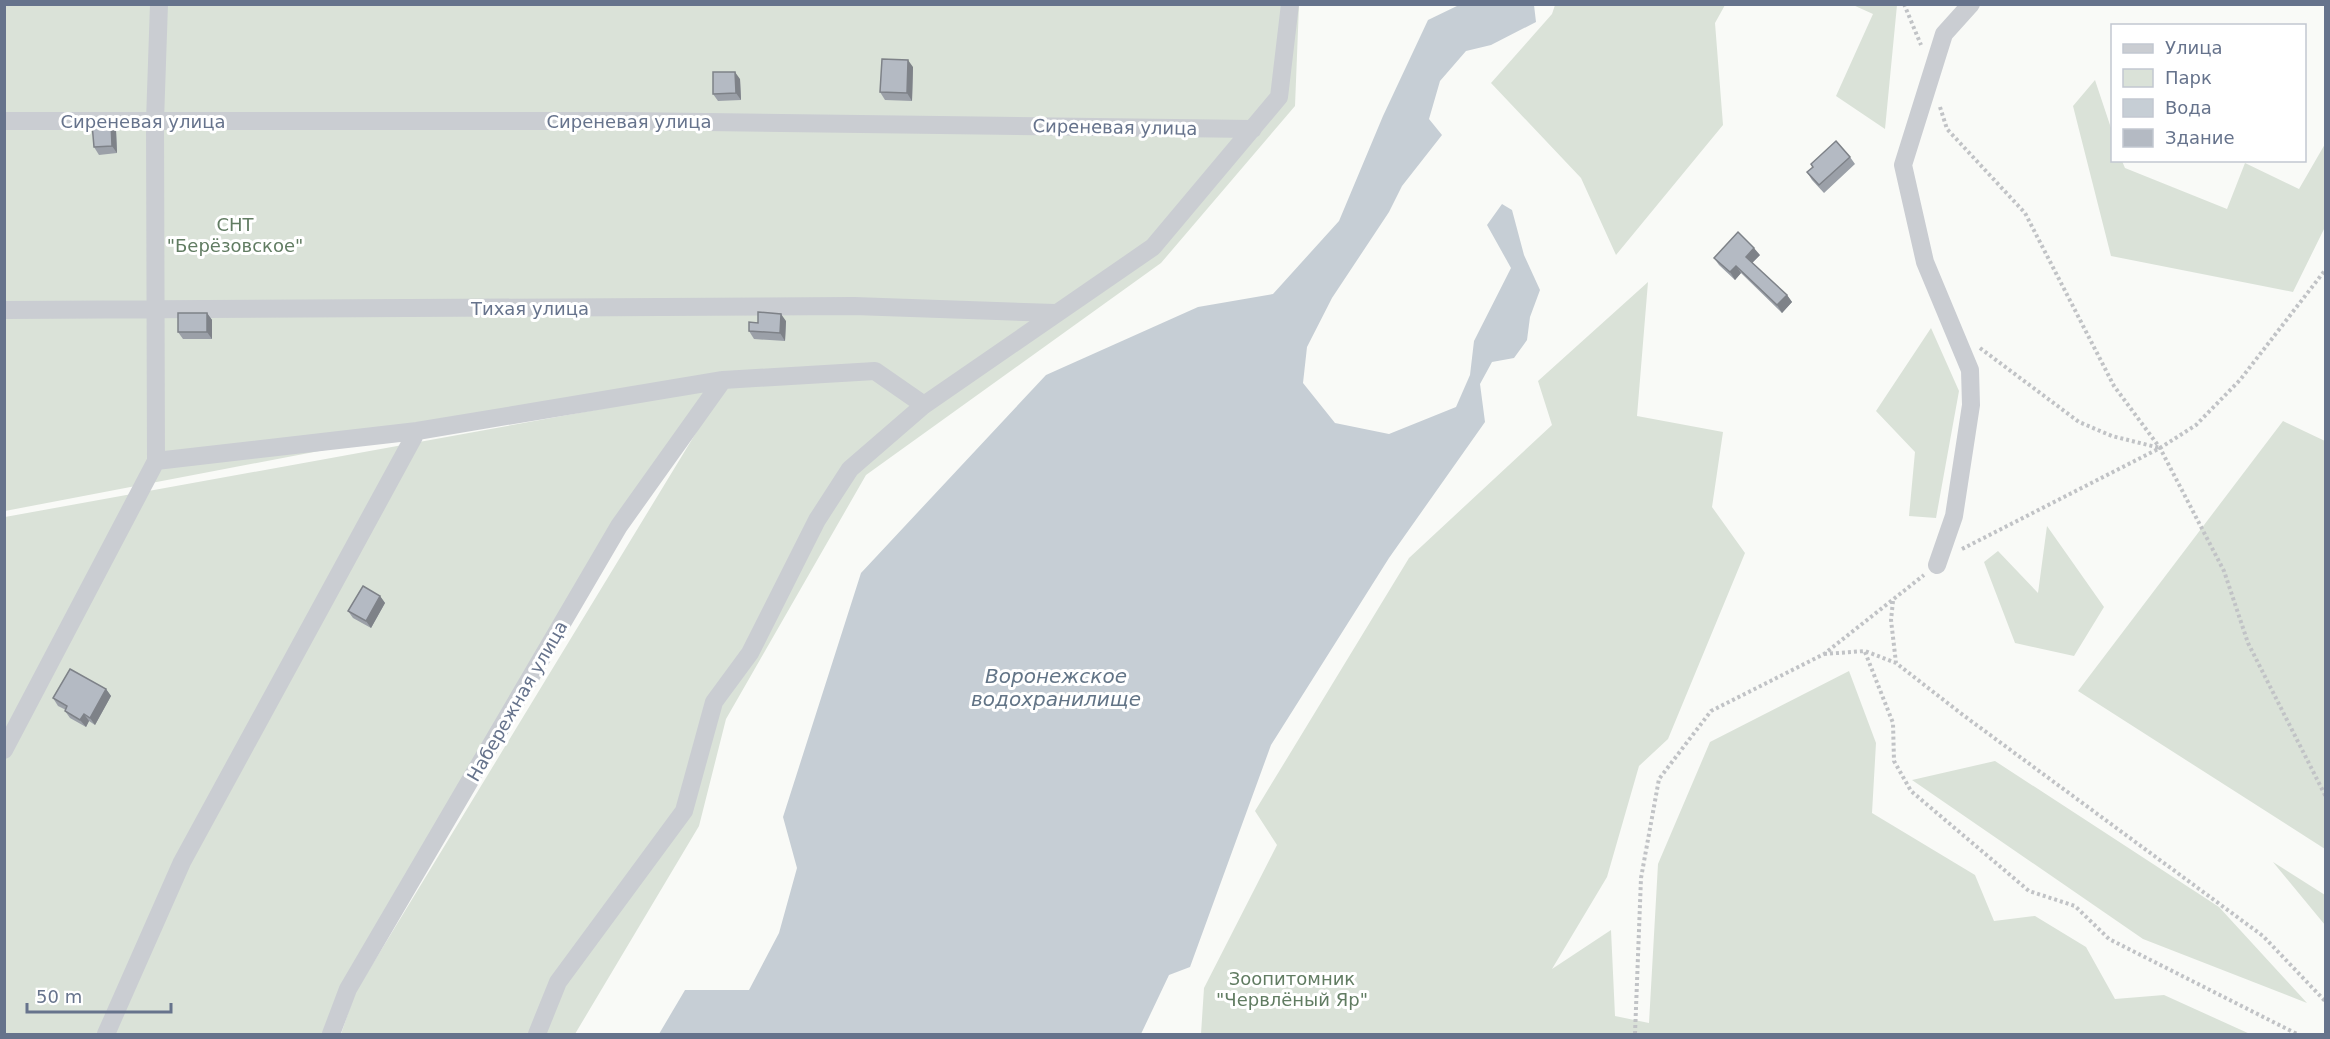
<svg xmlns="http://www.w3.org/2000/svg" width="2330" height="1039" font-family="'DejaVu Sans',sans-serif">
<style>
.green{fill:#dae2d8}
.water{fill:#c6ced5}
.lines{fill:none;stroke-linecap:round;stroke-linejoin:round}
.path{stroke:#c1c3c6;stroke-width:4;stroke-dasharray:3 3;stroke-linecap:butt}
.minor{stroke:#cacdd2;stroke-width:18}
.wall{fill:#9ba0a8}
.shaded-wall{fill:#7e8288}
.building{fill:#b4bac3;stroke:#7e8288;stroke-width:1.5}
.labels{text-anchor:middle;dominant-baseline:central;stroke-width:6;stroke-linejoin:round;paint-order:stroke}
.street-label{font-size:18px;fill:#66738c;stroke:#fff}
.park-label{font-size:18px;fill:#617c62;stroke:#fff}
.water-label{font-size:20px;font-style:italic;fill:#627486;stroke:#fff}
</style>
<rect width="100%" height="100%" fill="#f9faf7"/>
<!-- green -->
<path class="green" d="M 5,5 L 1299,5 L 1295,106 L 1161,263 L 866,475 L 726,719 L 699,826 L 575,1034 L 341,1034 L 355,993 L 733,372 L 5,511 Z
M 1555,5 L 1725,5 L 1715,23 L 1723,125 L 1616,255 L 1581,178 L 1491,83 L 1552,14 Z
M 1853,5 L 1897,5 L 1885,129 L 1836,96 L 1873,14 Z
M 2095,80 L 2112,131 L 2112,160 L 2122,161 L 2125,168 L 2227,209 L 2245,163 L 2299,189 L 2325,144 L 2325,227 L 2293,292 L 2111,256 L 2073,106 Z
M 1648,282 L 1637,416 L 1723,432 L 1712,507 L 1745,553 L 1668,739 L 1639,766 L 1607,877 L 1552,969 L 1611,930 L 1615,1016 L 1649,1023 L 1658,864 L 1710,742 L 1849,671 L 1876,743 L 1872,813 L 1975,875 L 1994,921 L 2035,916 L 2086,947 L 2115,999 L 2164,995 L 2250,1034 L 1201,1034 L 1204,988 L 1277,845 L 1255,811 L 1409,558 L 1552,425 L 1538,381 Z
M 1931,328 L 1959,391 L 1936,518 L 1909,516 L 1915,452 L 1876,411 Z
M 706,390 L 347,993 L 333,1034 L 5,1034 L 5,517 Z
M 2283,421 L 2325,441 L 2325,849 L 2078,691 Z
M 2047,526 L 2104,607 L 2074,656 L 2015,643 L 1984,562 L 1998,551 L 2038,593 Z
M 1995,761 L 2219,907 L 2307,1003 L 2143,939 L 1912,780 Z
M 2273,862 L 2325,895 L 2325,925 Z"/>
<!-- water -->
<path class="water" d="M 1459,5 L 1534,5 L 1536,22 L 1491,45 L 1466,51 L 1440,81 L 1429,119 L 1442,135 L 1402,186 L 1389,212 L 1332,298 L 1307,347 L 1303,383 L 1335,423 L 1389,434 L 1456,407 L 1470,375 L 1474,341 L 1511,268 L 1487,225 L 1502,204 L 1512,210 L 1524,255 L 1540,290 L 1530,317 L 1527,340 L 1514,358 L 1492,362 L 1480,384 L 1485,422 L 1389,558 L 1271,745 L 1190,967 L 1169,975 L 1141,1034 L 659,1034 L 685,990 L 749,990 L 779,933 L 797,868 L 783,817 L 861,573 L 1046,375 L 1198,307 L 1273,294 L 1339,221 L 1383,116 L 1428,20 Z"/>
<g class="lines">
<!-- path -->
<path class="path" d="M 1904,4 L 1921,45
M 1940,107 L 1947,129 L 2025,213 L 2114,386 L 2160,448 L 2224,571 L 2248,643 L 2326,797
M 1980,348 L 2079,422 L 2112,436 L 2160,448
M 1962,549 L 2160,448 L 2196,425 L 2240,380 L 2326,269
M 1893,601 L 1891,620 L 1896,663
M 1865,652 L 1893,723 L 1894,761 L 1911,791 L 2029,891 L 2075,906 L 2109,939 L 2297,1034
M 1824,654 L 1865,651 L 1896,663 L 1963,715 L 2263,936 L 2326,1002
M 1635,1034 L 1641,878 L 1659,779 L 1711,711 L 1824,654 L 1924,575"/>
<!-- minor -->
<path class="minor" d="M 4,121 L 626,121 L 1253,129
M 4,310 L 854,306 L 1055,313
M 156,461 L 417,431 L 723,380 L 875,371 L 924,405
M 1937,565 L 1954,516 L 1971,405 L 1970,370 L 1925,262 L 1903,165 L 1944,34 L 1971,4
M 4,750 L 156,461 L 155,121 L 159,4
M 106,1034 L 182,862 L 417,431
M 331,1034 L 348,989 L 619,526 L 723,380
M 537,1034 L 558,982 L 684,811 L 714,702 L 750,653 L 817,520 L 850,469 L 924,405 L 1153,247 L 1279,97 L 1290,4"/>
</g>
<!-- wall -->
<path class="wall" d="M 913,67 L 912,101 L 885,100 L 880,92 Z
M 740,79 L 741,100 L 718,101 L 713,94 Z
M 111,123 L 116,130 L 117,153 L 99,155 L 94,147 Z
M 1850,157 L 1855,164 L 1824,193 L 1812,180 L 1807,172 Z
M 1760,255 L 1752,263 L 1787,295 L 1792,302 L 1782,313 L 1741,273 L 1735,280 L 1719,265 L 1714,258 Z
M 207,313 L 212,320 L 212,339 L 183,339 L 178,332 Z
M 786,321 L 785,341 L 754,339 L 749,331 L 758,323 Z
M 380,596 L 385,603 L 371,628 L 353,618 L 348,611 Z
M 106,689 L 111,696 L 95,725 L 89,721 L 86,727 L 70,718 L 65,711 L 66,710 L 58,706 L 53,698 Z"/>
<!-- shaded-wall -->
<path class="shaded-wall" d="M 908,60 L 913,67 L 912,101 L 907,93 Z
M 735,72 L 740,79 L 741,100 L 736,93 Z
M 111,123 L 116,130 L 117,153 L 112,146 Z
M 1754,248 L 1760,255 L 1751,264 L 1746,257 Z
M 1736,266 L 1741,273 L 1735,280 L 1730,272 Z
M 1787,295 L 1792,302 L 1782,313 L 1777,305 Z
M 207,313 L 212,320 L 212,339 L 207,332 Z
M 781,314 L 786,321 L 785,341 L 780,333 Z
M 380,596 L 385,603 L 371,628 L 366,621 Z
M 106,689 L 111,696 L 95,725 L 90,718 Z
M 84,714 L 89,721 L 86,727 L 80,720 Z"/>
<!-- building -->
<path class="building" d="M 882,59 L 908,60 L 907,93 L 880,92 Z
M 713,72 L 735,72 L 736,93 L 713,94 Z
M 111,123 L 112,146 L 94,147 L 92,124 Z
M 1836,141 L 1850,157 L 1819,185 L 1807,172 L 1813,167 L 1811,164 Z
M 1738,232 L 1754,248 L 1746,257 L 1787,295 L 1777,305 L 1736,266 L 1730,272 L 1714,258 Z
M 758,312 L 781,314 L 780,333 L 749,331 L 749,322 L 758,323 Z
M 178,313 L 207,313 L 207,332 L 178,332 Z
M 363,586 L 380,596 L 366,621 L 348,611 Z
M 70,669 L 106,689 L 90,718 L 84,714 L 80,720 L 65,711 L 67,706 L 53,698 Z"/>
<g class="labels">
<!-- street labels -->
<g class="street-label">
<text x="143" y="121">Сиреневая улица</text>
<text x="629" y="121">Сиреневая улица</text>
<text transform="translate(1115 127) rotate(1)">Сиреневая улица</text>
<text x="530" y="308">Тихая улица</text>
<text transform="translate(517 701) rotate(-60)">Набережная улица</text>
</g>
<!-- park labels -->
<g class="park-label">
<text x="235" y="224">СНТ<tspan x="235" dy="21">"Берёзовское"</tspan></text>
<text x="1292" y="978">Зоопитомник<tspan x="1292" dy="21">"Червлёный Яр"</tspan></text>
</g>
<!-- water labels -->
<g class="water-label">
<text x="1056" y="676">Воронежское<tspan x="1056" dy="23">водохранилище</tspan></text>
</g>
</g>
<!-- border -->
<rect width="2330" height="1039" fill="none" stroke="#66738c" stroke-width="12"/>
<!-- legend -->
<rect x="2111" y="24" width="195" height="138" fill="#ffffff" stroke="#c2c7d1" stroke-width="1.5"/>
<rect x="2123" y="44" width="30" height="9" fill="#cacdd2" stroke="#c2c7d1" stroke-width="1.5"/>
<text x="2165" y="54" font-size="18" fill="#66738c">Улица</text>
<rect x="2123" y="69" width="30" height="18" fill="#dae2d8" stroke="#c2c7d1" stroke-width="1.5"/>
<text x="2165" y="84" font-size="18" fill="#66738c">Парк</text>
<rect x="2123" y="99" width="30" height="18" fill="#c6ced5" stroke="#c2c7d1" stroke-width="1.5"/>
<text x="2165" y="114" font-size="18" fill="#66738c">Вода</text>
<rect x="2123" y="129" width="30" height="18" fill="#b4bac3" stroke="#c2c7d1" stroke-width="1.5"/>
<text x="2165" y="144" font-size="18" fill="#66738c">Здание</text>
<!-- scale -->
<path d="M27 1003v9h144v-9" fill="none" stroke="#66738c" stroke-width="3"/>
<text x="36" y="1003" font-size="18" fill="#66738c" stroke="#ffffff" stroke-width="4.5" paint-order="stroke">50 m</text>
</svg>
